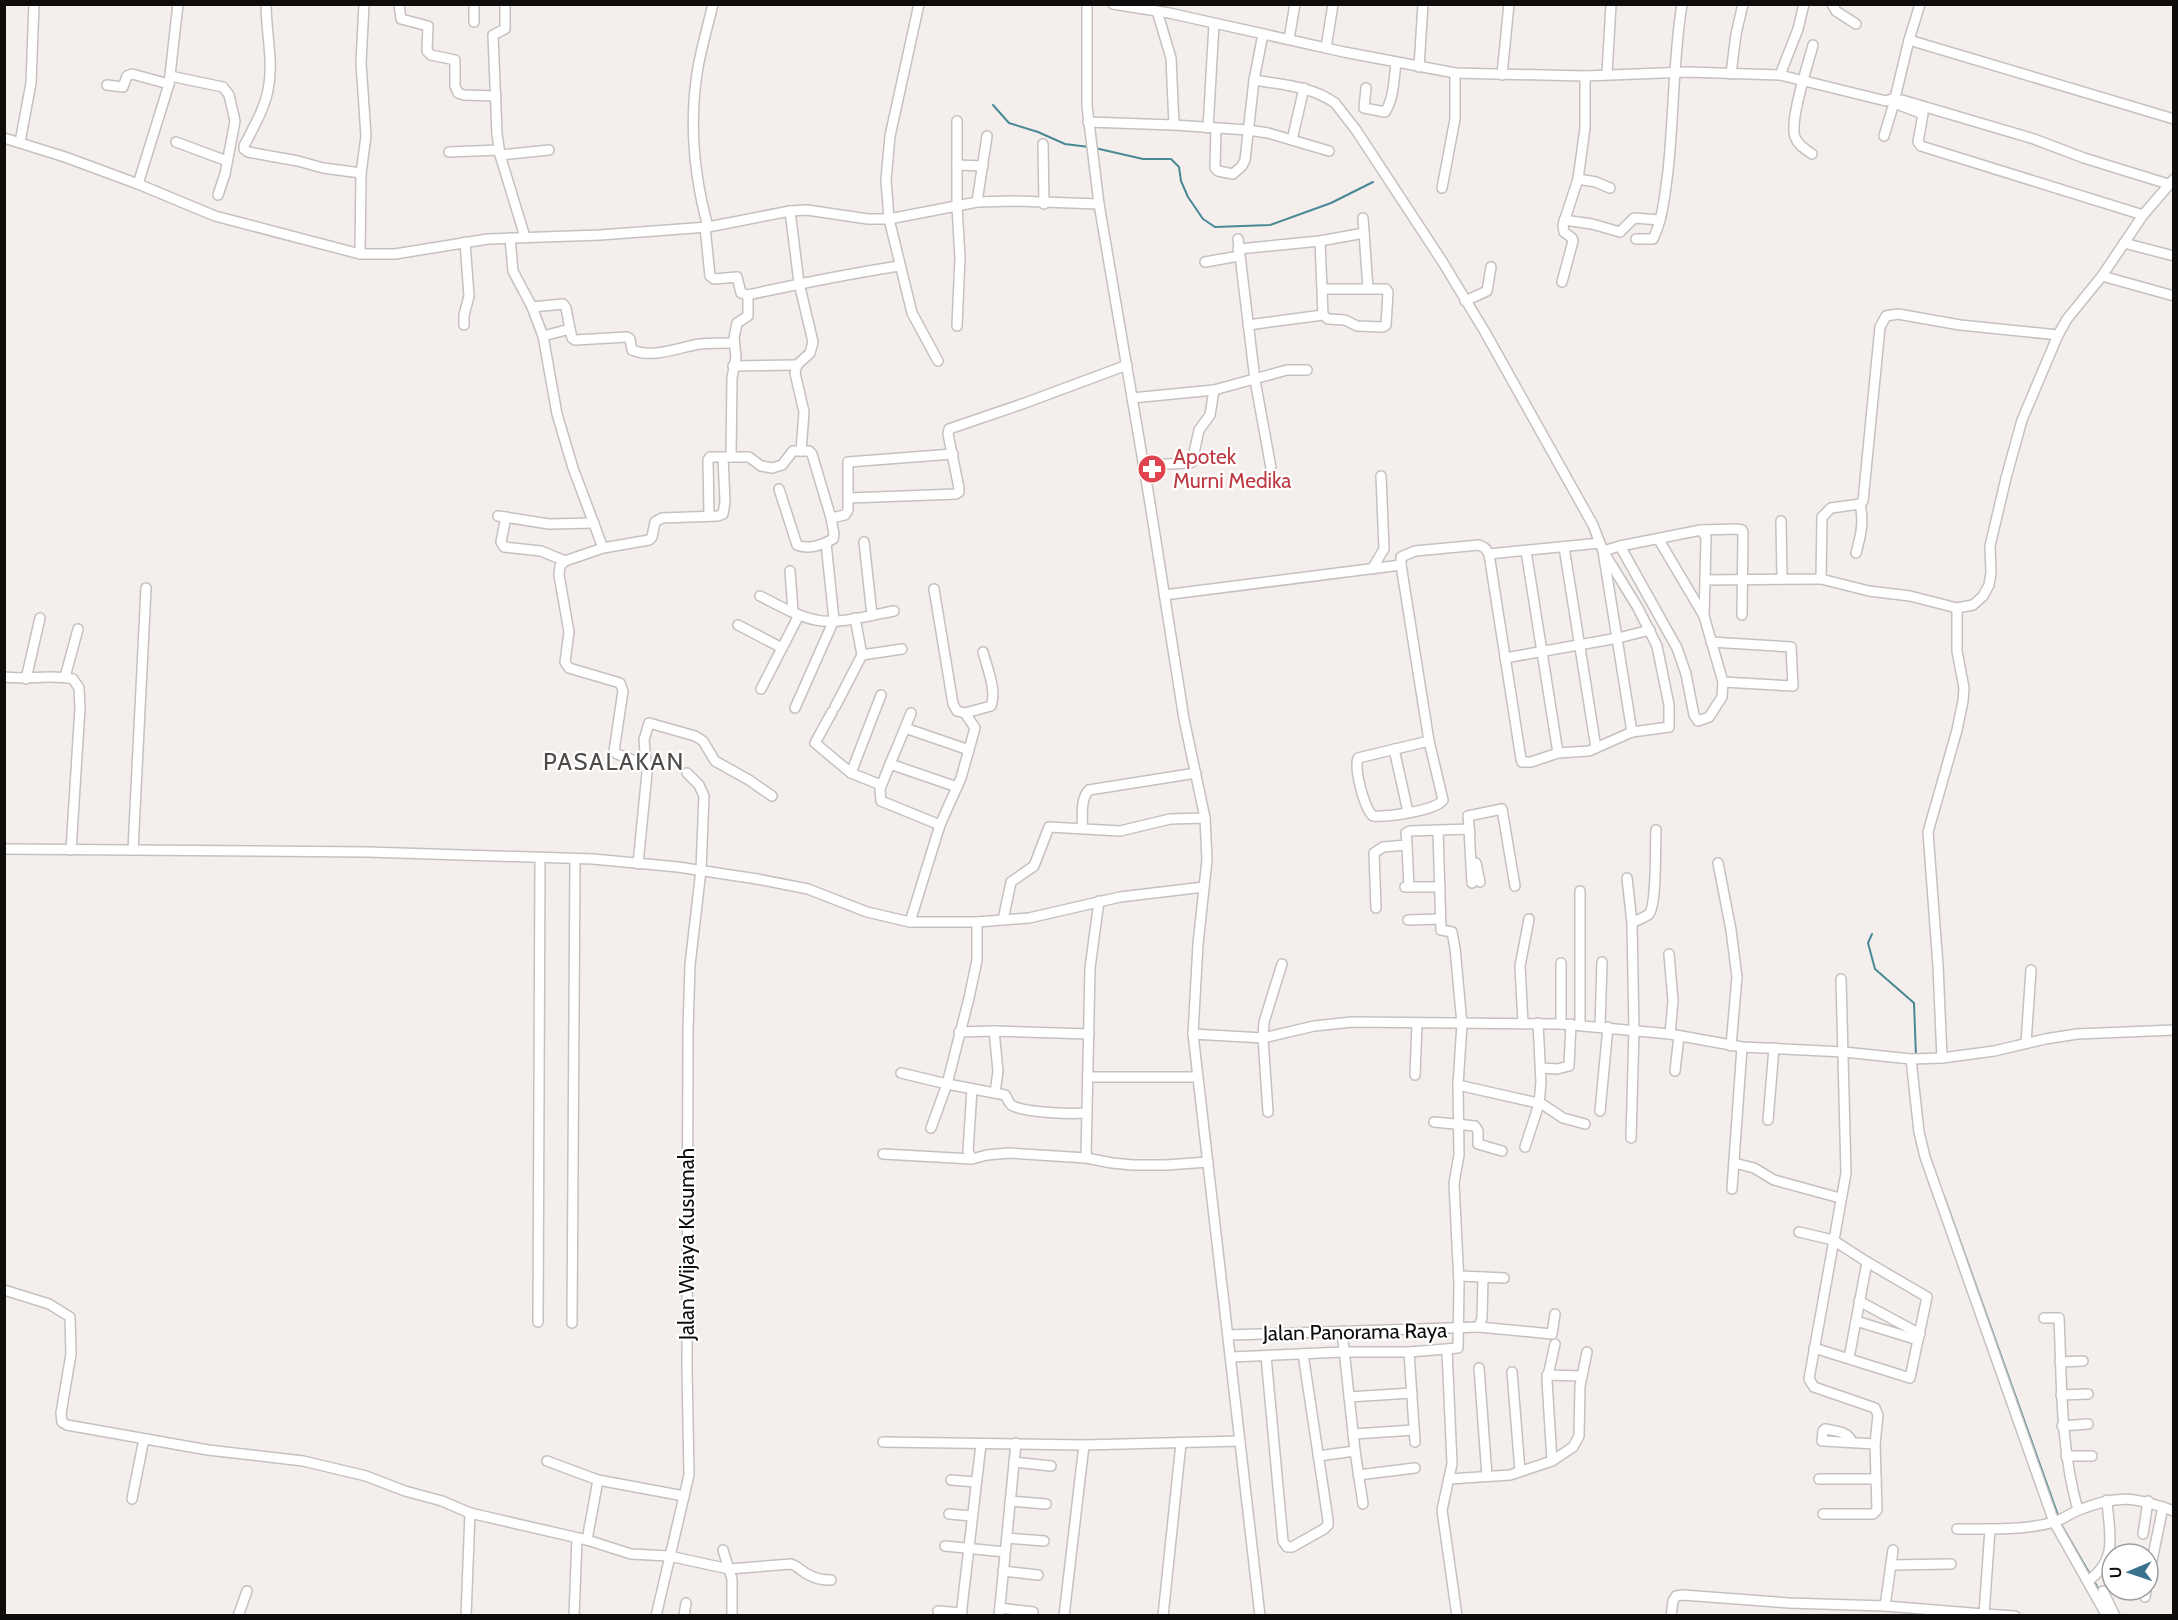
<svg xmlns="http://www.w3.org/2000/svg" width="2178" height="1620" font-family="Cabin,sans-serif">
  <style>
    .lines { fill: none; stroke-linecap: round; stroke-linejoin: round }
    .stream { stroke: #498895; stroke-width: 2 }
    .minor-casing { stroke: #c6c1bf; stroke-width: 12 }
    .minor { stroke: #fff; stroke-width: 9 }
    .labels { text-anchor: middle; stroke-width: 4.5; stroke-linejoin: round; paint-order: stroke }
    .health-label { font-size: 21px; fill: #be3a42; stroke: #fff; text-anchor: start }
    .street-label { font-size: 21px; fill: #0f0d0c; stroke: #fff }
    .quarter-label { font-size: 24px; letter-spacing: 1.5px; fill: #4f4b49; stroke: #fff }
  </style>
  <rect width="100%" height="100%" fill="#f4efec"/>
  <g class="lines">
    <g class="stream">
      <polyline points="993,105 1009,123 1038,132 1065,144 1089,147"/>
      <polyline points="1095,148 1143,159 1171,159 1179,167 1181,181 1188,197 1203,219 1215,227 1270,225 1331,203 1373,182"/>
      <polyline points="1872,934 1868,943 1875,969 1914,1003 1916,1056"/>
      <polyline points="1916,1062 1917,1077"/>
      <polyline points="1944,1196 2059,1518"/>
      <polyline points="2061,1524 2091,1576"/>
      <polyline points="2094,1581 2100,1592"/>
    </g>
    <g class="minor-casing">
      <g id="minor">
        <path d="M266 4C266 33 274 62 268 90 264 110 253 128 244 146V149L248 152 298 161 323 168 361 173"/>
        <polyline points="399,4 401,19 428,26 427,51 431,55 455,60 455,86 458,93 464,95 496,96"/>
        <polyline points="505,4 505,29 493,35 497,134 500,155 525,237"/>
        <polyline points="919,4 890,136 886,180 889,219 912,313 938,361"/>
        <polyline points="1087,4 1087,106 1099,204 1149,497 1184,719 1205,818 1207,860 1198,944 1193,1034 1260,1616"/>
        <polyline points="1113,4 1169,13 1344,52 1455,73 1585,76 1688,72 1780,75 1886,101 1895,98 1909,40 1920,4"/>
        <polyline points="1832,4 1836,11 1856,24"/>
        <polyline points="1157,11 1171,58 1174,125"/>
        <polyline points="474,22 474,4"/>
        <polyline points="1289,39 1295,4"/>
        <polyline points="1909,40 2174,119"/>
        <polyline points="1326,48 1333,4"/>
        <polyline points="1419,67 1423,4"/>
        <polyline points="1607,74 1611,4"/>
        <polyline points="1731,74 1736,34 1743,4"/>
        <polyline points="1502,75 1509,4"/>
        <polyline points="1780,75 1798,29 1804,4"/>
        <polyline points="170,76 223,87 229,95 235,121 225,174 218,195"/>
        <path d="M1254 80C1283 85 1311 86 1335 103L1356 130 1442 261 1485 332 1593 525 1603 551 1632 732"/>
        <polyline points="107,85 123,87 127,76 132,74 169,84"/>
        <path d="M1366 88 1364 108 1385 112C1394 99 1394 78 1396 62"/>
        <polyline points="1902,100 2034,139 2084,158 2168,184"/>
        <polyline points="1088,122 1174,125 1248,130 1268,133 1329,151"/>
        <polyline points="1208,128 1214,24"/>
        <polyline points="1216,129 1215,168 1218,171 1233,174 1242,166 1245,160 1254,80 1263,34"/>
        <polyline points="1884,136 1894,103 1923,114 1918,142 1921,146 2143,215"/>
        <polyline points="4,138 65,157 138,184 215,216 360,254 395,254 488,239 600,235 708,227 790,211 807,210 868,219 889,219 977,202 1013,201 1099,204"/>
        <polyline points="1292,140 1304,88"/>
        <polyline points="20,142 31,83 34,4"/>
        <polyline points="176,142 227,161"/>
        <polyline points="1043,144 1044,204"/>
        <polyline points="449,152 499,150"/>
        <path d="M1812 154C1805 149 1798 145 1795 137 1789 121 1808 64 1813 45"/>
        <polyline points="500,155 549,150"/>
        <polyline points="957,165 983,166"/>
        <polyline points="1578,179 1596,182 1610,188"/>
        <polyline points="138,184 169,84 178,4"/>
        <polyline points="1442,188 1455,119 1455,73"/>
        <polyline points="977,202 987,136"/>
        <polyline points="790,211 799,283 813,342 810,353 797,365 795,373 804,412 801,451"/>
        <polyline points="1363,218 1368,289"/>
        <polyline points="1564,220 1592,224 1620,232 1634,218 1660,220"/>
        <polyline points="705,227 710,276 714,279 737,277 741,293 748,295 748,316 737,323 734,338 736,357 732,378 731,457"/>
        <path d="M708 227C694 176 689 120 698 67 702 46 708 25 713 4"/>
        <polyline points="510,238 513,271 532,307 543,336 557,414 573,468 603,548 565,561 560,566 559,575 569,632 565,662 569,668 620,683 623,691 614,751 617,754 646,765"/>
        <polyline points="1238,239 1255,380 1271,468"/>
        <path d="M1636 239H1653C1663 219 1665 193 1668 171 1674 115 1673 60 1682 4"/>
        <polyline points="1320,241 1323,315 1328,319 1345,320 1357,326 1383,327 1386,325 1388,292 1386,289 1322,289"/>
        <polyline points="2124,243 2174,256"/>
        <polyline points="1238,249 1320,241 1364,233"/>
        <polyline points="360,254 361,173 366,136 361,63 364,4"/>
        <polyline points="1205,262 1239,256"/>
        <polyline points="2102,276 2174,296"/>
        <polyline points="1562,282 1573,241 1572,238 1564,232 1563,225 1578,179 1585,128 1585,76"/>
        <path d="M748 295C798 284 848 274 899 266"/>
        <polyline points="1465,301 1487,291 1491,267"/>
        <polyline points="532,307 563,304 566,308 570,329"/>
        <polyline points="464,325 464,315 469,296 465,242"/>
        <polyline points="1248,325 1323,315"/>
        <polyline points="957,326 960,258 957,206 957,121"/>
        <path d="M543 336 570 329 572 338 575 340 627 337 630 339 632 350C653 359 679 347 700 344 711 343 723 343 734 343"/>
        <polyline points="733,366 797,365"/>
        <polyline points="1132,398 1214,390 1287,370 1307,370"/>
        <polyline points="1143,465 1190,463 1192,462 1199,430 1210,415 1214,390"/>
        <path d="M779 489 797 545C808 550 823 545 833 539L834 534 831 518 845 515 848 510V462L953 454"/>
        <polyline points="849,498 956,494 959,492 959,488 948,434 949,429 1025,403 1127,365"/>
        <polyline points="498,516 549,524 594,523"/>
        <polyline points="709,516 708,460 710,457 723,457"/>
        <polyline points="506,517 501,542 504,547 541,551 565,561"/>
        <polyline points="1781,521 1782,579"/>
        <polyline points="1701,530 1737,529 1742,530 1743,532 1742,615"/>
        <polyline points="1659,540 1704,616 1723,682 1722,697 1709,717 1698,721 1694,715 1686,674 1677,648 1620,546 1701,530 1706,537 1705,580"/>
        <polyline points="864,542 872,615"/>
        <polyline points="1564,547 1596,748"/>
        <polyline points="603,548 649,540 652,537 655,522 662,518 718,516 723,514 725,502 723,457 749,457 761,466 772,468 782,465 793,451 809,451 812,454 831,518"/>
        <polyline points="1526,551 1558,753"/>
        <path d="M1856 553C1861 535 1864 522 1860 504"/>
        <polyline points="1489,554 1521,759 1522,762 1531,762 1558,753 1589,751 1632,732 1669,727 1669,705 1657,646 1638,608 1603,551 1620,546"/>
        <path d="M1401 565 1429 741 1443 800C1435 811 1387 817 1373 816 1364 808 1354 769 1358 758L1429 741"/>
        <polyline points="1372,569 1384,549 1381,476"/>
        <polyline points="790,571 793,612"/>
        <polyline points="1821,579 1869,591 1910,596 1957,608"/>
        <polyline points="1164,595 1401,565 1401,557 1415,551 1479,545 1485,548 1489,554 1600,543"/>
        <path d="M760 596C778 605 796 616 816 620 838 625 872 615 894 611"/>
        <polyline points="1704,616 1705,580 1821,579 1822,517 1831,508 1860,504 1863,501 1880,327 1886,316 1898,314 1960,325 2058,335"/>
        <polyline points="738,625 782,648"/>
        <polyline points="1711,642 1791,647 1793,686 1723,682"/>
        <polyline points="862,655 902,649"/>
        <polyline points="1505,658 1618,638 1650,630"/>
        <path d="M4 677C27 680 51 674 73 679L79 688 80 708 71 850"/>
        <polyline points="65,677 78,629"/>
        <polyline points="26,679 40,618"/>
        <polyline points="761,689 799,615"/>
        <polyline points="835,707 862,655 855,618"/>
        <polyline points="795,708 834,620 826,543"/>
        <polyline points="832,712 815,743 851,773 881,785"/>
        <path d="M965 713 991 706C997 690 987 668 983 652"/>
        <polyline points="905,728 911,713"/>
        <polyline points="1394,749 1408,812"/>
        <polyline points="890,764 905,728 969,750"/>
        <polyline points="851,773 881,695"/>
        <polyline points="940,825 881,801 880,789 890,764 957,787"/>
        <path d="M1082 828C1083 816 1080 799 1089 790L1196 773"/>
        <polyline points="1470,835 1468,816 1502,809 1515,886"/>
        <polyline points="1407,845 1409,887"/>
        <polyline points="4,849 368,852 593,859 678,867 757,879 808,889 867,912 910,922 977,922 1029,918 1120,897 1204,887"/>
        <polyline points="133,850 146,588"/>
        <polyline points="1476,863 1480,882"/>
        <polyline points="1718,863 1731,930 1737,977 1731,1046"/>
        <polyline points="638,864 647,773 644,740 649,723 695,736 703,741 715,761 749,780 772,796"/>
        <polyline points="1627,878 1632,923"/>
        <polyline points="1405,887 1440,887"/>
        <polyline points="1376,908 1374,853 1383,847 1407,845 1406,833 1410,831 1469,829 1472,883"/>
        <polyline points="1003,920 1011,882 1034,866 1049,827 1120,831 1170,819 1205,818"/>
        <polyline points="1408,920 1440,919"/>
        <polyline points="910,922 940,825 961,778 975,728 965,713 957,711 953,704 934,589"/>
        <polyline points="1669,954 1673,1001 1670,1034"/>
        <polyline points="1561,963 1561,1024"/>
        <polyline points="1523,1023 1520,966 1529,919"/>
        <polyline points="1580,1024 1580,891"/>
        <polyline points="1600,1026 1602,962"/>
        <polyline points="994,1031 998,1071 995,1093"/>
        <polyline points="959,1032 994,1031 1089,1034"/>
        <polyline points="1193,1034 1263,1038 1314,1026 1352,1022 1561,1024 1670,1034 1742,1047 1844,1052 1911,1059 1942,1058 1994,1051 2045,1039 2077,1034 2174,1030"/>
        <polyline points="2026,1043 2031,970"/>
        <polyline points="1942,1058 1938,966 1928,832 1957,730 1963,701 1964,688 1957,651 1957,608 1973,605 1983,596 1989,585 1991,573 1990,546 2006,478 2022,420 2058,335 2067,319 2102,276 2143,215 2174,179"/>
        <polyline points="1911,1059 1919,1132 1925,1157 2054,1522 2107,1616"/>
        <polyline points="1541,1068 1557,1069 1569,1066 1571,1024"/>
        <polyline points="1675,1071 1679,1036"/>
        <path d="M901 1073 947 1084 1005 1095C1008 1098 1008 1104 1013 1106 1027 1113 1071 1114 1087 1113"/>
        <polyline points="1415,1075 1417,1023"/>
        <polyline points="1088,1077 1197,1077"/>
        <polyline points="1458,1085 1542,1104 1563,1118 1585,1124"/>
        <polyline points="1600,1111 1608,1027"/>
        <polyline points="1268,1112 1263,1038 1264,1022 1282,964"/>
        <polyline points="1768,1120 1774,1048"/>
        <polyline points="1434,1122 1475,1126 1478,1131 1478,1144 1502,1151"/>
        <polyline points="931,1128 947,1084 969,998 977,960 977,922"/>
        <path d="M1631 1138 1634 1030 1632 923C1637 920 1644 918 1649 914 1657 905 1655 845 1656 830"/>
        <polyline points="1525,1147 1539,1104 1541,1082 1538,1023"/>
        <polyline points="883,1154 972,1159 987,1155 1009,1153 1086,1158 1112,1163 1133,1165 1166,1165 1208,1162"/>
        <polyline points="1086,1158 1090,968 1099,901"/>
        <polyline points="972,1159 968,1151 972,1089"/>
        <polyline points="1734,1163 1754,1168 1774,1180 1840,1198"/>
        <polyline points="1732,1189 1742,1047"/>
        <polyline points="1799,1232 1833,1240 1867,1262 1927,1297 1910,1378 1814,1348"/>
        <polyline points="1483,1277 1504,1278"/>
        <path d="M4 1290 49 1304 70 1317 71 1354 61 1413 62 1422 67 1425 208 1450 303 1461 366 1476 405 1491 442 1501 470 1513 587 1540 631 1554 669 1556 729 1569 791 1564C798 1566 802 1572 809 1575 816 1579 823 1580 831 1580"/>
        <polyline points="1859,1301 1920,1334"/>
        <path d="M2044 1318H2059C2062 1383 2060 1447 2078 1510"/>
        <polyline points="1856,1321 1918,1340"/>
        <polyline points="538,1322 540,858"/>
        <polyline points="572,1323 575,859"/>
        <polyline points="1479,1327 1552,1334 1555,1314"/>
        <polyline points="1342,1331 1355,1451 1363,1504"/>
        <polyline points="1229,1335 1479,1327 1482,1318 1483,1277 1459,1276"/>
        <polyline points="1447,1350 1452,1464 1442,1510 1457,1616"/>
        <polyline points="1409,1352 1415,1442"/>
        <polyline points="1266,1356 1283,1541 1287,1547 1292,1547 1324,1529 1328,1525 1328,1520 1303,1354"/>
        <polyline points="1231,1357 1343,1352 1409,1352 1458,1348 1459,1284 1454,1183 1459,1155 1458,1085 1462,1024 1455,948 1452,932 1441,930 1438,831"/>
        <polyline points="1849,1358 1867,1262"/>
        <polyline points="2060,1362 2083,1361"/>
        <polyline points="1479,1368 1487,1476"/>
        <polyline points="1512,1372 1520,1471"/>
        <polyline points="1547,1375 1582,1376"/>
        <polyline points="2061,1395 2088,1394"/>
        <polyline points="1349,1397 1412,1393"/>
        <polyline points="2062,1426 2088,1424"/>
        <polyline points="1353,1434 1414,1430"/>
        <polyline points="883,1442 1084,1445 1240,1441"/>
        <path d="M1852 1442C1848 1431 1835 1431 1825 1429L1823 1431 1822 1441H1824L1875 1444"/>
        <polyline points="1318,1456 1355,1451"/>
        <polyline points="2066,1456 2092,1456"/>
        <polyline points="547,1461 598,1480 587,1540"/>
        <polyline points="1552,1461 1547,1380 1555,1344"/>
        <polyline points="1014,1462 1051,1466"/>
        <polyline points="1358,1475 1415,1468"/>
        <polyline points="1449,1479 1510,1475 1552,1461 1573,1447 1579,1436 1580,1386 1587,1352"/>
        <polyline points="1819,1479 1876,1479"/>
        <polyline points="598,1480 684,1496"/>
        <polyline points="951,1480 976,1482"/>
        <polyline points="132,1499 144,1439"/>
        <polyline points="1010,1501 1046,1504"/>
        <polyline points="949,1514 972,1516"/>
        <polyline points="1823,1514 1873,1514 1877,1510 1875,1444 1878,1415 1875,1408 1814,1387 1809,1379 1846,1173 1841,979"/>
        <polyline points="1957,1529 1990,1529"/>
        <polyline points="2143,1534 2148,1501"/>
        <polyline points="1007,1538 1044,1541"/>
        <polyline points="945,1546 1005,1552"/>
        <polyline points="723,1550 732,1579 732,1616"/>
        <polyline points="1891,1565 1951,1564"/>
        <polyline points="1003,1571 1038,1575"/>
        <polyline points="2148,1580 2163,1507"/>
        <path d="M2088 1581C2119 1559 2109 1534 2107 1500"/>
        <polyline points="2103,1591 2115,1616"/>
        <polyline points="2145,1597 2146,1590"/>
        <polyline points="1885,1606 1893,1550"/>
        <polyline points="1000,1608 1033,1612"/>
        <polyline points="938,1611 962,1613"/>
        <polyline points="1984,1614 2015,1616"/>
        <polyline points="238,1616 247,1591"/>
        <polyline points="466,1616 470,1513"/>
        <polyline points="574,1616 577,1538"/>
        <polyline points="656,1616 689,1475 687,1368 688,1030 690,965 701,870 704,796 699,785 687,773"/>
        <polyline points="684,1616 686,1603"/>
        <polyline points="961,1616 981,1444"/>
        <polyline points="999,1616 1016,1443"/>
        <polyline points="1064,1616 1084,1445"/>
        <polyline points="1163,1616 1181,1443"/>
        <path d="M1671 1616 1673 1601 1676 1596 1683 1595 1789 1603 1885 1606 1984 1614 1990 1529C2011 1529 2034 1528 2054 1522 2063 1519 2071 1513 2079 1510 2119 1494 2135 1497 2174 1511"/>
      </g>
    </g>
    <use href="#minor" class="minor"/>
  </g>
  <defs>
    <g id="pharmacy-disc" transform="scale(1.5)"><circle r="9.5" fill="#e0444e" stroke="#fff"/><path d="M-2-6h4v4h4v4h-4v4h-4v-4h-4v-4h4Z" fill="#fff"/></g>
  </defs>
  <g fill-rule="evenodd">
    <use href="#pharmacy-disc" x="1152" y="469"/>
  </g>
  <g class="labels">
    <g class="health-label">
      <text x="1173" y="464">Apotek<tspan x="1173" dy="24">Murni Medika</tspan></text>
    </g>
    <g class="street-label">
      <text transform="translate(687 1244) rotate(-90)" y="7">Jalan Wijaya Kusumah</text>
      <text transform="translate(1355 1332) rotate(-1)" y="7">Jalan Panorama Raya</text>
    </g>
    <g class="quarter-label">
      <text x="614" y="770">PASALAKAN</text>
    </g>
  </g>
  <rect width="2178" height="1620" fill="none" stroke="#0f0d0c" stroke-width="12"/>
  <g transform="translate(2130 1572) rotate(268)"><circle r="28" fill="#ffffff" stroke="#9f9e9e" stroke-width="1.5"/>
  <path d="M0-4.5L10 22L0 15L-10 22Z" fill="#3a718c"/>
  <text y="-9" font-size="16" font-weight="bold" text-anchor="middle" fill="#0f0d0c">U</text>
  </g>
</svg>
